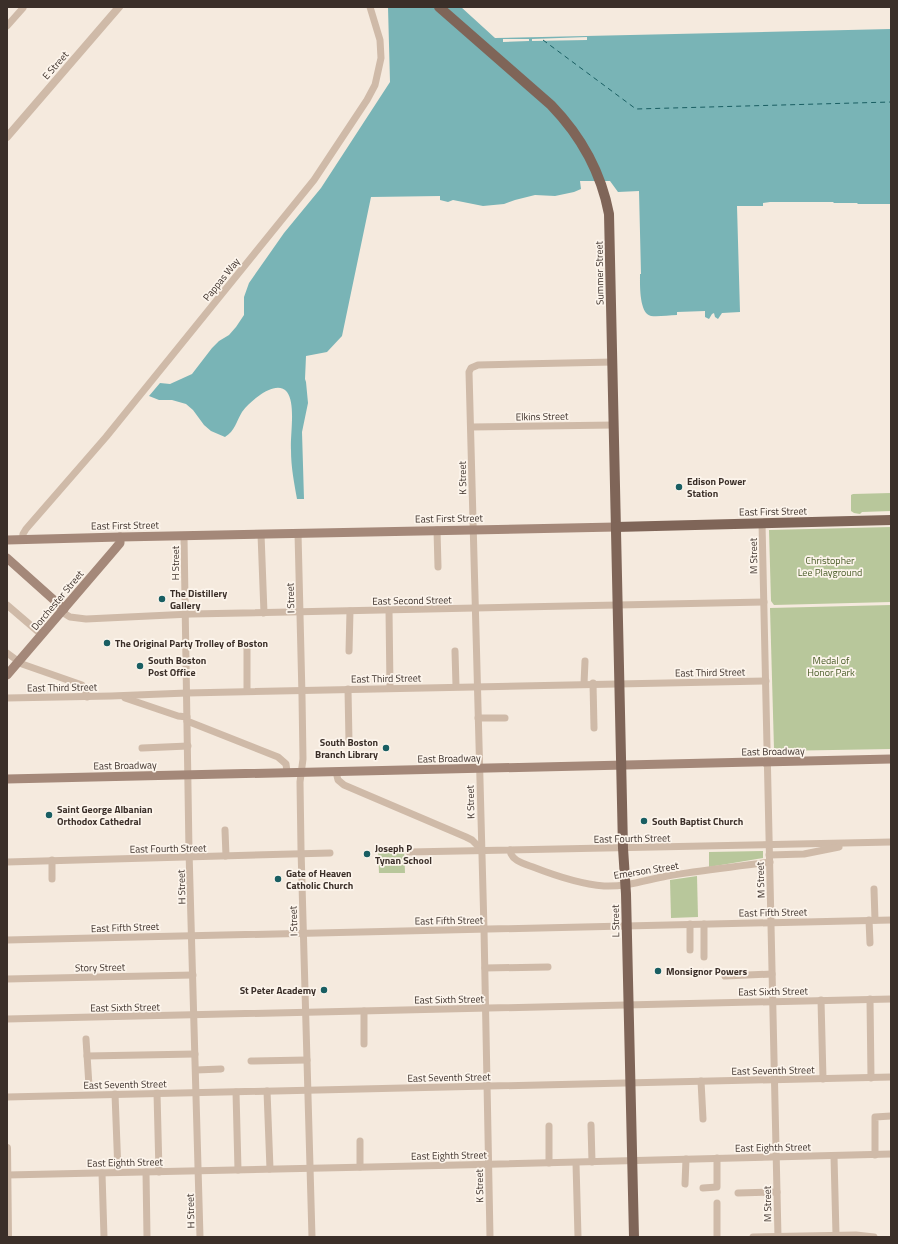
<svg xmlns="http://www.w3.org/2000/svg" width="898" height="1244" font-family="'Titillium Web',sans-serif">
  <style>
    .green { fill: #b8c79b }
    .water { fill: #79b4b6 }
    .pier { fill: #f5eade }
    .lines { fill: none; stroke-linecap: round; stroke-linejoin: round }
    .ferry { stroke: #195e62; stroke-width: 1; stroke-dasharray: 5 4; stroke-linecap: butt }
    .minor { stroke: #cfbaa8; stroke-width: 7 }
    .tertiary { stroke: #cfbaa8; stroke-width: 8 }
    .secondary { stroke: #a48879; stroke-width: 9 }
    .primary { stroke: #7f6558; stroke-width: 10 }
    .poi-dot { fill: #195e62; stroke: #fcf4eb; stroke-width: 1.5 }
    .labels { text-anchor: middle; stroke-width: 3.5; stroke-linejoin: round; paint-order: stroke }
    .street-label { font-size: 10px; fill: #3b2f29; stroke: #fcf4eb }
    .poi-label { font-size: 10px; font-weight: bold; fill: #3b2f29; stroke: #fcf4eb; text-anchor: start }
    .park-label { font-size: 10px; fill: #4a5d29; stroke: #fcf4eb }
  </style>
  <rect width="100%" height="100%" fill="#f5eade"/>
  <g class="green">
    <polygon points="891,493 891,511 862,512 860,514 854,513 851,511 851,495 853,494"/>
    <polygon points="891,527 891,602 774,605 771,601 769,530"/>
    <polygon points="891,605 891,749 775,751 774,749 770,608"/>
    <polygon points="404,847 405,873 379,873 378,848"/>
    <polygon points="763,851 763,858 709,867 709,852"/>
    <polygon points="697,876 698,917 671,918 670,880"/>
  </g>
  <path class="water" d="M388 7H461L495 38 891 29V204H858L857 203H834L833 202H770L763 203V206H737L740 312 722 313 718 319 715 317 714 313 712 314 709 319 705 317V311L677 312V315C668 315 659 317 651 316 639 314 640 284 640 274H641L639 191 618 192 610 181H580L581 189 574 192 555 196 535 195 515 200 504 204 483 206 453 200 448 202 440 200V196L371 197 342 336 327 352 306 356 305 379 306 382 308 403 302 432 304 499H297C294 482 291 467 291 450 290 435 296 404 287 392 280 383 267 390 260 395 253 400 247 405 242 412 236 422 235 431 225 437L211 431 204 425 193 410 186 404 172 400H159L149 396 160 383 170 384 192 374 212 348 219 341 229 335 236 327 244 315V297L249 283 284 233 321 188 390 82Z"/>
  <g class="pier">
    <polygon points="587,37 587,40 532,41 532,39"/>
    <polygon points="503,39 529,39 529,41 503,42"/>
  </g>
  <g class="lines">
    <polyline class="ferry" points="543,40 636,109 891,102"/>
    <g class="minor">
      <polyline points="7,26 23,8 22,7"/>
      <polyline points="471,427 614,425"/>
      <polyline points="762,523 778,1237"/>
      <polyline points="437,530 438,567"/>
      <polyline points="298,533 302,696 303,759 300,782 301,849 312,1237"/>
      <polyline points="261,534 264,613"/>
      <polyline points="184,536 189,851 200,1237"/>
      <polyline points="22,540 23,534 26,529 106,437 314,180 367,100 375,85 381,58 380,40 370,7"/>
      <polyline points="7,605 42,635"/>
      <polyline points="389,610 390,688"/>
      <polyline points="62,612 70,617 86,619 191,614 764,602"/>
      <polyline points="247,648 247,691"/>
      <polyline points="349,651 350,611"/>
      <polyline points="455,651 456,686"/>
      <polyline points="7,653 22,664 82,685 85,689 87,697"/>
      <polyline points="593,683 594,728"/>
      <polyline points="584,684 585,661"/>
      <polyline points="348,689 349,742"/>
      <polyline points="7,698 111,696 187,693 766,681"/>
      <polyline points="125,698 178,716 187,717"/>
      <polyline points="478,718 505,718"/>
      <polyline points="187,721 278,757 286,764 287,772"/>
      <polyline points="142,748 188,746"/>
      <polyline points="336,772 338,780 344,785 466,837 472,840 482,850"/>
      <polyline points="225,830 226,856"/>
      <path d="M510 850C511 861 525 864 533 867 556 876 579 884 604 886 626 887 646 880 667 876 701 870 735 867 770 862"/>
      <polyline points="409,852 891,842"/>
      <polyline points="769,855 804,854 839,847"/>
      <polyline points="52,860 52,879"/>
      <polyline points="7,862 330,853"/>
      <polyline points="874,889 875,920"/>
      <polyline points="869,920 870,943"/>
      <polyline points="690,924 690,950"/>
      <polyline points="704,924 704,957"/>
      <polyline points="7,940 891,920"/>
      <polyline points="485,968 548,967"/>
      <polyline points="725,976 772,974"/>
      <polyline points="7,979 193,975"/>
      <polyline points="870,999 871,1078"/>
      <polyline points="821,1000 823,1079"/>
      <polyline points="364,1011 364,1044"/>
      <polyline points="7,1019 891,999"/>
      <polyline points="86,1039 89,1086"/>
      <polyline points="87,1056 195,1054"/>
      <polyline points="251,1061 307,1060"/>
      <polyline points="196,1070 221,1069"/>
      <polyline points="701,1081 703,1119"/>
      <polyline points="267,1091 270,1169"/>
      <polyline points="236,1092 238,1170"/>
      <polyline points="157,1093 159,1172"/>
      <polyline points="115,1094 118,1172"/>
      <polyline points="7,1097 891,1077"/>
      <polyline points="591,1125 592,1162"/>
      <polyline points="549,1126 549,1163"/>
      <polyline points="360,1141 360,1167"/>
      <polyline points="875,1155 875,1117 891,1116"/>
      <polyline points="834,1156 836,1235"/>
      <polyline points="576,1163 578,1237"/>
      <polyline points="146,1172 147,1237"/>
      <polyline points="102,1173 104,1237"/>
      <path d="M7 1175C302 1169 596 1162 891 1154"/>
      <polyline points="685,1184 686,1159"/>
      <polyline points="703,1188 717,1187 717,1158"/>
      <polyline points="738,1193 777,1192"/>
      <polyline points="717,1203 717,1237"/>
      <polyline points="490,1237 484,929 469,372 471,368 478,365 613,362"/>
      <polyline points="753,1237 856,1235 874,1237"/>
    </g>
    <g class="tertiary">
      <polyline points="7,137 119,7"/>
      <polyline points="7,1148 8,1237"/>
    </g>
    <g class="secondary">
      <polyline points="7,540 120,537 616,527"/>
      <polyline points="7,558 64,609"/>
      <polyline points="7,675 115,549 120,543 120,537"/>
      <polyline points="7,779 891,759"/>
    </g>
    <g class="primary">
      <path d="M439 7 551 105C581 136 601 172 609 214L623 848 626 894 634 1237"/>
      <polyline points="616,527 891,520"/>
    </g>
  </g>
  <g class="poi-dot">
    <circle cx="679" cy="487" r="4"/>
    <circle cx="162" cy="599" r="4"/>
    <circle cx="107" cy="643" r="4"/>
    <circle cx="140" cy="666" r="4"/>
    <circle cx="386" cy="748" r="4"/>
    <circle cx="49" cy="815" r="4"/>
    <circle cx="644" cy="821" r="4"/>
    <circle cx="367" cy="854" r="4"/>
    <circle cx="278" cy="879" r="4"/>
    <circle cx="658" cy="971" r="4"/>
    <circle cx="324" cy="990" r="4"/>
  </g>
  <g class="labels">
    <g class="street-label">
      <text transform="translate(55 65) rotate(-49)" y="4">E Street</text>
      <text transform="translate(599 273) rotate(-91)" y="4">Summer Street</text>
      <text transform="translate(221 279) rotate(-51)" y="4">Pappas Way</text>
      <text transform="translate(542 416) rotate(-1)" y="4">Elkins Street</text>
      <text transform="translate(462 478) rotate(-91)" y="4">K Street</text>
      <text transform="translate(773 511) rotate(-1)" y="4">East First Street</text>
      <text transform="translate(449 518) rotate(-1)" y="4">East First Street</text>
      <text transform="translate(125 525) rotate(-1)" y="4">East First Street</text>
      <text transform="translate(753 556) rotate(-91)" y="4">M Street</text>
      <text transform="translate(175 563) rotate(-90)" y="4">H Street</text>
      <text transform="translate(290 598) rotate(-92)" y="4">I Street</text>
      <text transform="translate(57 600) rotate(-50)" y="4">Dorchester Street</text>
      <text transform="translate(412 600) rotate(-1)" y="4">East Second Street</text>
      <text transform="translate(710 672) rotate(-1)" y="4">East Third Street</text>
      <text transform="translate(386 678) rotate(-1)" y="4">East Third Street</text>
      <text transform="translate(62 687) rotate(-1)" y="4">East Third Street</text>
      <text transform="translate(773 751) rotate(-1)" y="4">East Broadway</text>
      <text transform="translate(449 758) rotate(-1)" y="4">East Broadway</text>
      <text transform="translate(125 765) rotate(-1)" y="4">East Broadway</text>
      <text transform="translate(470 802) rotate(-92)" y="4">K Street</text>
      <text transform="translate(632 838) rotate(-1)" y="4">East Fourth Street</text>
      <text transform="translate(168 848) rotate(-1)" y="4">East Fourth Street</text>
      <text transform="translate(646 870) rotate(-9)" y="4">Emerson Street</text>
      <text transform="translate(760 880) rotate(-92)" y="4">M Street</text>
      <text transform="translate(181 887) rotate(-92)" y="4">H Street</text>
      <text transform="translate(773 912) rotate(-1)" y="4">East Fifth Street</text>
      <text transform="translate(449 920) rotate(-1)" y="4">East Fifth Street</text>
      <text transform="translate(293 921) rotate(-92)" y="4">I Street</text>
      <text transform="translate(615 921) rotate(-91)" y="4">L Street</text>
      <text transform="translate(125 927) rotate(-2)" y="4">East Fifth Street</text>
      <text transform="translate(100 967) rotate(-1)" y="4">Story Street</text>
      <text transform="translate(773 991) rotate(-1)" y="4">East Sixth Street</text>
      <text transform="translate(449 999) rotate(-1)" y="4">East Sixth Street</text>
      <text transform="translate(125 1007) rotate(-1)" y="4">East Sixth Street</text>
      <text transform="translate(773 1070) rotate(-1)" y="4">East Seventh Street</text>
      <text transform="translate(449 1077) rotate(-1)" y="4">East Seventh Street</text>
      <text transform="translate(125 1084) rotate(-1)" y="4">East Seventh Street</text>
      <text transform="translate(773 1147) rotate(-1)" y="4">East Eighth Street</text>
      <text transform="translate(449 1155) rotate(-1)" y="4">East Eighth Street</text>
      <text transform="translate(125 1162) rotate(-1)" y="4">East Eighth Street</text>
      <text transform="translate(479 1186) rotate(-91)" y="4">K Street</text>
      <text transform="translate(767 1204) rotate(-91)" y="4">M Street</text>
      <text transform="translate(190 1211) rotate(-92)" y="4">H Street</text>
    </g>
    <g class="poi-label">
      <text x="687" y="485">Edison Power<tspan x="687" dy="12">Station</tspan></text>
      <text x="170" y="597">The Distillery<tspan x="170" dy="12">Gallery</tspan></text>
      <text x="115" y="647">The Original Party Trolley of Boston</text>
      <text x="148" y="664">South Boston<tspan x="148" dy="12">Post Office</tspan></text>
      <text x="378" y="746" text-anchor="end">South Boston<tspan x="378" dy="12">Branch Library</tspan></text>
      <text x="57" y="813">Saint George Albanian<tspan x="57" dy="12">Orthodox Cathedral</tspan></text>
      <text x="652" y="825">South Baptist Church</text>
      <text x="375" y="852">Joseph P<tspan x="375" dy="12">Tynan School</tspan></text>
      <text x="286" y="877">Gate of Heaven<tspan x="286" dy="12">Catholic Church</tspan></text>
      <text x="666" y="975">Monsignor Powers</text>
      <text x="316" y="994" text-anchor="end">St Peter Academy</text>
    </g>
    <g class="park-label">
      <text x="830" y="564">Christopher<tspan x="830" dy="12">Lee Playground</tspan></text>
      <text x="831" y="664">Medal of<tspan x="831" dy="12">Honor Park</tspan></text>
    </g>
  </g>
  <rect width="898" height="1244" fill="none" stroke="#3b2f29" stroke-width="16"/>
</svg>
